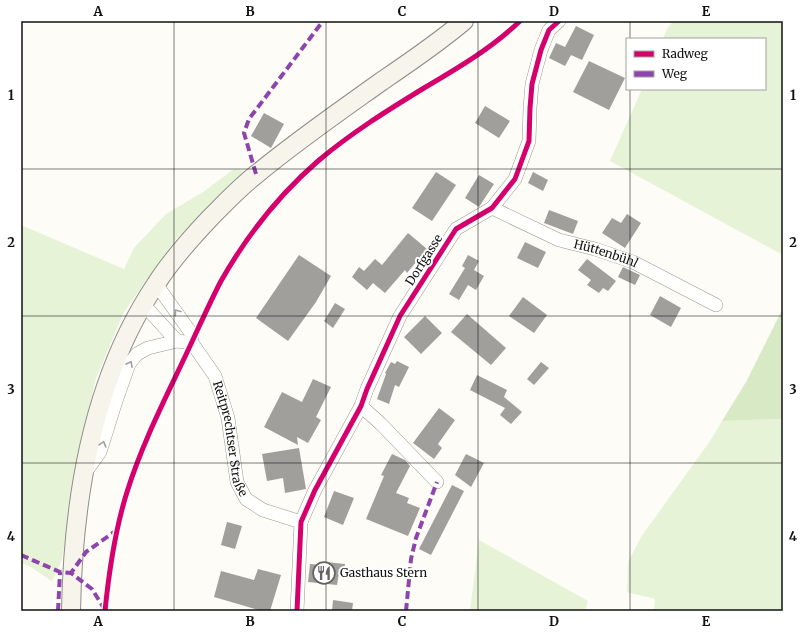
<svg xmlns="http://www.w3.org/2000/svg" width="804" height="632" font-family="Merriweather,serif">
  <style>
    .green { fill: #e7f3d7 }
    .forest { fill: #d8eac5 }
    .building { fill: #a19f9c }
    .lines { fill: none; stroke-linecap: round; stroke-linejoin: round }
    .minor-casing { stroke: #979795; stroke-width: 14 }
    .secondary-casing { stroke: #8e8d8b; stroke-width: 20 }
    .minor { stroke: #fffffe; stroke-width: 13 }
    .secondary { stroke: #f6f4eb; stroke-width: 18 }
    .quiet { stroke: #8e44ad; stroke-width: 4; stroke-dasharray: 8 4; stroke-linecap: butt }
    .cycleway-casing { stroke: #fff; stroke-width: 8 }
    .cycleway { stroke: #d6006c; stroke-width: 5 }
    .oneway { stroke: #a0a09f }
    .grid { fill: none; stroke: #111; stroke-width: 1; stroke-opacity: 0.55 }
    .labels { text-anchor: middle; stroke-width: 4; stroke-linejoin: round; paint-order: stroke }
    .street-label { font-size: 12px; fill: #111; stroke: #fff }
    .poi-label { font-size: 12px; fill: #111; stroke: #fff; text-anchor: start }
    .neatline { fill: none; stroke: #111; stroke-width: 1.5 }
    .grid-label { font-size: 13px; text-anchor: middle; font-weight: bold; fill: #111 }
  </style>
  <rect width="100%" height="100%" fill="#fdfcf7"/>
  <g class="green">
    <polygon points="673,21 783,21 783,255 610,161 642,89 765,89 765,39 663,39 667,29"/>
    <polygon points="234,169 246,171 176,239 124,312 96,378 79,452 62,560 52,581 29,566 21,563 21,225 124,269 134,248 166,214 203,192"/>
    <polygon points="783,419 783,611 654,611 655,599 627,592 628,562 641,537 710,441 722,421"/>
    <polygon points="479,540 588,601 585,611 470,611"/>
  </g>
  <polygon class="forest" points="783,308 783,419 722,421 746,382"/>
  <g class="building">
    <polygon points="576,26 594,35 582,60 571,55 565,66 549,58 556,43 565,47"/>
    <polygon points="589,61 625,78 609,110 573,92"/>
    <polygon points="485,106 510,121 499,138 475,123"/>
    <polygon points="264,113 284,124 271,148 251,136"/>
    <polygon points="436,172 456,185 432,221 412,208"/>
    <polygon points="533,172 548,180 543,191 528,183"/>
    <polygon points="479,175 494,184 479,207 465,198"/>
    <polygon points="549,210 578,221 573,234 544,223"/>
    <polygon points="627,214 641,223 625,248 602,233 612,218 621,223"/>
    <polygon points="408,233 427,249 407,273 405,270 385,293 373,283 367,290 352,277 359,267 364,271 375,259 382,265"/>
    <polygon points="525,242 546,252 538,268 517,258"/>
    <polygon points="299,255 331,276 316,302 288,341 256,318"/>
    <polygon points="468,255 479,261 474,270 484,276 476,290 468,285 459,300 449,294 465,268 462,266"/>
    <polygon points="587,259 616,281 608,291 603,288 599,293 587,285 591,280 578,270"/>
    <polygon points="623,267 640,275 635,285 618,277"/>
    <polygon points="660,296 681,308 671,327 650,315"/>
    <polygon points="523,297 547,315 534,333 509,316"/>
    <polygon points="335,303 345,309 333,328 324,321"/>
    <polygon points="467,314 506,348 491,365 451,332"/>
    <polygon points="425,316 442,333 421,354 404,337"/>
    <polygon points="397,361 409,367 399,387 395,385 389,404 377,399 386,374 385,373 391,362 395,364"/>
    <polygon points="541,362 549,368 534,385 527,379"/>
    <polygon points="477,375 507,390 504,397 522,412 511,424 500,415 505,408 470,390"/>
    <polygon points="313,379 331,387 316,417 321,420 308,443 297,437 298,445 264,427 282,392 302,402"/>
    <polygon points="439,408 455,420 438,444 442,448 434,459 413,443"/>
    <polygon points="299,448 306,489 285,493 283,478 267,481 262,454"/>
    <polygon points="392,454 405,460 410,466 396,493 409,498 407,503 420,508 408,536 366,519 384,476 381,475"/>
    <polygon points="466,454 484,463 471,487 455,475"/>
    <polygon points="452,485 464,491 431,555 419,549"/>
    <polygon points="334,491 354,498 343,525 324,517"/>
    <polygon points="227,522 242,526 235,549 221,545"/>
    <polygon points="326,562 345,564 344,574 339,573 337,585 308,582 310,564 325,565"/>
    <polygon points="258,569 281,575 270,611 262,611 214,597 221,571 254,580"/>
    <polygon points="333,600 353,603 352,611 332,611"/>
  </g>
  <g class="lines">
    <g class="minor-casing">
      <g id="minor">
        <path id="s1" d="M492 208 559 240 595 249 633 262 716 305"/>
        <polyline points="156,284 191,333 192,343"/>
        <polyline points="143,304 177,341"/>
        <path id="s2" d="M192 343 215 376 228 418 237 482 246 499 263 510 301 522"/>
        <polyline points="361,406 381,424 437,482"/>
        <polyline points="85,473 100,452 116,401 129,364 137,354 148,348 177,341 192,343"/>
        <polyline points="297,611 301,522 315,490 361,406 367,389 400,316 456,229 492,208 515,179 529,141 530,108 532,84 541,50 549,30 559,21"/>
      </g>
    </g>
    <g class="secondary-casing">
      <path id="secondary" d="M71 611C73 498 92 379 156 284 172 259 191 238 211 217 226 202 241 186 258 173 298 140 340 111 382 81 410 62 438 43 464 21"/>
    </g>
    <use href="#minor" class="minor"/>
    <use href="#secondary" class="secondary"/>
    <g class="quiet">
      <polyline points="256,174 244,133 249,119 323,21"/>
      <polyline points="21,555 60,572 71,573"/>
      <polyline points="105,610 92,589 71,573 86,552 117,530"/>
      <polyline points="58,611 60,572"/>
      <polyline points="406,611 411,559 416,538 437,482"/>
    </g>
    <g class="cycleway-casing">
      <g id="cycleway">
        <path d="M105 611C109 571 115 530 127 492 141 447 162 405 182 363 195 336 207 308 221 281 246 237 280 194 318 161 351 133 388 110 424 88 458 68 492 48 520 21"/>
        <polyline points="297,611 301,522 315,490 361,406 367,389 400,316 456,229 492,208 515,179 529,141 530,108 532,84 541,50 549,30 559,21"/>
      </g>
    </g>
    <use href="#cycleway" class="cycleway"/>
  </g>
  <defs><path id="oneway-chevron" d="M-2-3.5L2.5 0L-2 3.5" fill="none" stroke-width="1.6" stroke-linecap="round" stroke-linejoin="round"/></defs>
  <g class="oneway">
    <use href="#oneway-chevron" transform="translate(177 312) rotate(-126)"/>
    <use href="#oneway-chevron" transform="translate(130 364) rotate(-60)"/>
    <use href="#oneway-chevron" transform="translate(103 444) rotate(-74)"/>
  </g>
  <path class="grid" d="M174 21V611M326 21V611M478 21V611M630 21V39M630 89V611M21 169H783M21 316H783M21 463H783"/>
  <defs>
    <g id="restaurant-ring" transform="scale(1.15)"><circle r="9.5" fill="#fff" stroke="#646362" stroke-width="1.5"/><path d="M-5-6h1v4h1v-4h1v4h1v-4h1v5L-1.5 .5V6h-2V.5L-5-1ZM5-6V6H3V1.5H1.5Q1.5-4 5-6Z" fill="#646362"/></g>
  </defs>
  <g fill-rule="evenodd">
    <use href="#restaurant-ring" x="324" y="573"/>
  </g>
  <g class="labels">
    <g class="street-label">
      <text dy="4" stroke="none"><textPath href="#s1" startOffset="123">Hüttenbühl</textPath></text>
      <text transform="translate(424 260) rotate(-58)" y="4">Dorfgasse</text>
      <text dy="4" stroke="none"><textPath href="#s2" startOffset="105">Reitprechtser Straße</textPath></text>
    </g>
    <g class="poi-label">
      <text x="340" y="577">Gasthaus Stern</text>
    </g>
  </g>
  <rect width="804" height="632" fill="none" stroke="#ffffff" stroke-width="44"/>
  <rect x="626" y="38" width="140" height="52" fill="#ffffff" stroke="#a0a0a0"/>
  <rect x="634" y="51" width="20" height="6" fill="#d6006c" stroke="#a0a0a0"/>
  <text x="662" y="58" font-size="12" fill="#111111">Radweg</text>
  <rect x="634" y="71" width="20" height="6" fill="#8e44ad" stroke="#a0a0a0"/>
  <text x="662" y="78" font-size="12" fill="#111111">Weg</text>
  <rect x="22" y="22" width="760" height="588" class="neatline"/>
  <g class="grid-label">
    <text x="98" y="16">A</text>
    <text x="250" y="16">B</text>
    <text x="402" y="16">C</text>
    <text x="554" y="16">D</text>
    <text x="706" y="16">E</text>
    <text x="11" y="100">1</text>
    <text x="793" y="100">1</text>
    <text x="11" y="247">2</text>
    <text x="793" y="247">2</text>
    <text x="11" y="394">3</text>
    <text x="793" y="394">3</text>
    <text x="11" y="541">4</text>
    <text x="793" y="541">4</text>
    <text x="98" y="626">A</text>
    <text x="250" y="626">B</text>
    <text x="402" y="626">C</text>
    <text x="554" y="626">D</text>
    <text x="706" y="626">E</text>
  </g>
</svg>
